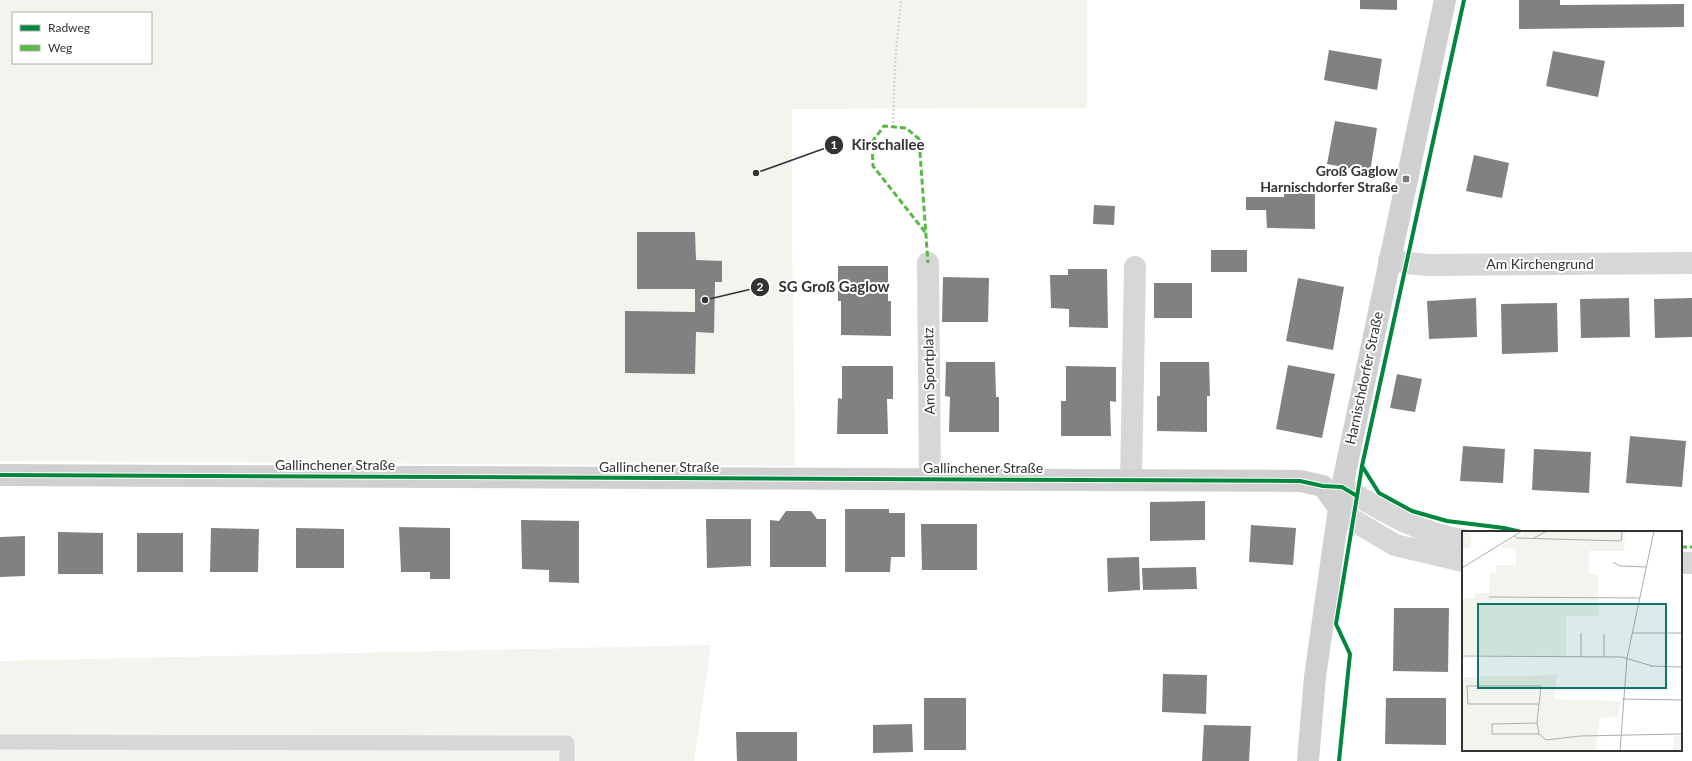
<svg xmlns="http://www.w3.org/2000/svg" width="1692" height="761" font-family="Lato,sans-serif">
  <style>
    .green { fill: #f1f5ed; fill-rule: evenodd }
    .building { fill: #818181 }
    .lines { fill: none; stroke-linecap: round; stroke-linejoin: round }
    .path { stroke: #d6d6d6; stroke-width: 2.5; stroke-dasharray: 2 2; stroke-linecap: butt }
    .lane { stroke: #d7d7d7; stroke-width: 15 }
    .street { stroke: #d7d7d7; stroke-width: 22 }
    .secondary { stroke: #d0d0d0; stroke-width: 22 }
    .quiet { stroke: #58b947; stroke-width: 3; stroke-dasharray: 6 3; stroke-linecap: butt }
    .cycleway-casing { stroke: #fff; stroke-width: 6 }
    .cycleway { stroke: #00873e; stroke-width: 4 }
    .poi-dot { fill: #7a7a7a; stroke: #fff; stroke-width: 1.5 }
    .labels { text-anchor: middle; stroke-width: 4; stroke-linejoin: round; paint-order: stroke }
    .poi-label { font-size: 14px; font-weight: bold; fill: #333; stroke: #fff; text-anchor: end }
    .street-label { font-size: 14px; fill: #333; stroke: #fff }
    .inset-road { fill: none; stroke: #adadad; stroke-width: 1 }
    .view { fill: #0f766e; fill-opacity: 0.15; stroke: #0f766e; stroke-width: 2 }
    .inset-edge { fill: none; stroke: #333; stroke-width: 2 }
    .leader { fill: none; stroke: #333; stroke-width: 1.5 }
    .callout-dot { fill: #333; stroke: #fff; stroke-width: 1.5 }
    .mark-label { font-size: 12px; text-anchor: middle; font-weight: bold; fill: #fff }
    .callout-label { font-size: 15px; text-anchor: middle; font-weight: bold; fill: #333; stroke: #fff; stroke-width: 4; stroke-linejoin: round; paint-order: stroke }
  </style>
  <rect width="100%" height="100%" fill="#fff"/>
  <g class="green">
    <path d="M0 0H1087V108L792 109V237L795 466 0 461ZM13 13H151V63H13Z"/>
    <polygon points="711,645 694,761 0,761 0,661"/>
  </g>
  <g class="building">
    <polygon points="1360,0 1397,0 1397,10 1360,9"/>
    <polygon points="1519,0 1560,0 1560,5 1684,4 1684,27 1519,29"/>
    <polygon points="1329,50 1382,59 1377,90 1324,80"/>
    <polygon points="1553,51 1605,61 1598,97 1546,86"/>
    <polygon points="1335,121 1377,128 1370,172 1327,164"/>
    <polygon points="1474,155 1509,163 1502,198 1466,191"/>
    <polygon points="1284,189 1315,189 1315,229 1267,228 1266,210 1246,210 1246,197 1284,197"/>
    <polygon points="1094,205 1115,206 1114,225 1093,224"/>
    <polygon points="637,232 695,232 696,260 722,261 722,282 715,282 714,333 696,332 695,374 625,373 625,311 695,312 695,289 637,289"/>
    <rect x="1211" y="250" width="36" height="22"/>
    <polygon points="838,266 888,266 888,301 891,301 891,336 841,335 841,301 838,301"/>
    <polygon points="1068,269 1107,269 1108,328 1069,327 1069,309 1051,308 1050,275 1068,275"/>
    <polygon points="943,277 989,278 988,322 942,322"/>
    <polygon points="1298,278 1344,287 1333,350 1286,341"/>
    <rect x="1154" y="283" width="38" height="35"/>
    <polygon points="1476,298 1477,337 1429,339 1427,301"/>
    <polygon points="1629,298 1630,337 1581,338 1580,299"/>
    <polygon points="1692,298 1692,337 1655,338 1654,299"/>
    <polygon points="1557,303 1558,352 1502,354 1501,304"/>
    <polygon points="946,362 995,362 996,397 999,397 999,432 949,432 950,397 945,396"/>
    <polygon points="1160,362 1209,362 1210,396 1207,396 1207,432 1157,431 1157,396 1160,396"/>
    <polygon points="1288,365 1335,374 1322,438 1276,429"/>
    <polygon points="842,366 893,366 893,399 887,399 888,434 837,434 838,398 842,399"/>
    <polygon points="1066,366 1116,367 1116,402 1110,401 1111,436 1061,436 1061,401 1066,401"/>
    <polygon points="1397,374 1422,379 1415,412 1390,408"/>
    <polygon points="1630,436 1686,441 1682,487 1626,483"/>
    <polygon points="1463,446 1505,449 1503,483 1460,481"/>
    <polygon points="1534,449 1591,452 1589,493 1532,490"/>
    <polygon points="1205,501 1205,540 1150,541 1150,502"/>
    <polygon points="845,509 889,509 889,513 905,513 905,557 891,557 890,572 845,572"/>
    <polygon points="786,511 811,511 817,519 826,519 826,567 770,567 770,520 779,521"/>
    <polygon points="706,519 751,519 751,566 707,568"/>
    <polygon points="521,520 579,521 579,583 549,582 549,570 522,569"/>
    <polygon points="921,524 977,524 977,570 922,570"/>
    <polygon points="1251,525 1296,528 1293,565 1249,562"/>
    <polygon points="399,527 450,528 450,579 430,579 430,572 401,572"/>
    <polygon points="211,528 259,529 258,572 210,572"/>
    <polygon points="296,528 344,529 344,568 296,568"/>
    <polygon points="58,532 103,533 103,574 58,574"/>
    <rect x="137" y="533" width="46" height="39"/>
    <polygon points="25,536 25,576 0,577 0,537"/>
    <polygon points="1139,557 1140,590 1108,592 1107,558"/>
    <polygon points="1196,567 1197,589 1143,590 1142,568"/>
    <polygon points="1394,608 1449,608 1448,672 1393,671"/>
    <polygon points="1163,674 1207,675 1206,714 1162,712"/>
    <rect x="924" y="698" width="42" height="52"/>
    <polygon points="1386,698 1446,698 1446,745 1385,744"/>
    <polygon points="912,724 913,752 873,753 873,725"/>
    <polygon points="1204,725 1251,726 1249,761 1202,761"/>
    <polygon points="736,732 797,732 797,761 737,761"/>
  </g>
  <g class="lines">
    <polyline class="path" points="893,127 895,62 901,0"/>
    <polyline class="lane" points="0,742 567,743 567,761"/>
    <g class="street">
      <polyline points="1389,260 1407,263 1429,265 1692,263"/>
      <polyline points="928,263 930,479"/>
      <polyline points="1131,480 1135,267"/>
      <path d="M1342 487C1380 509 1419 534 1463 540"/>
      <polyline points="1339,508 1353,520 1395,545 1463,561"/>
      <polyline points="1681,563 1692,563"/>
    </g>
    <g class="secondary">
      <polyline points="0,475 1300,481 1323,486 1339,508"/>
      <polyline points="1308,761 1315,677 1342,487 1445,0"/>
    </g>
    <g class="quiet">
      <polyline points="925,232 873,166 872,142 884,126 906,128 919,139 928,263"/>
      <polyline points="1681,547 1692,547"/>
    </g>
    <g class="cycleway-casing">
      <g id="cycleway">
        <polyline points="1362,466 1379,493 1412,511 1447,521 1504,528 1521,532"/>
        <polyline points="0,475 1300,481 1323,486 1342,487 1357,496"/>
        <polyline points="1339,761 1350,654 1336,624 1362,466 1464,0"/>
      </g>
    </g>
    <use href="#cycleway" class="cycleway"/>
  </g>
  <rect class="poi-dot" x="1402" y="175" width="8" height="8" rx="2"/>
  <g class="labels">
    <g class="poi-label">
      <text x="1398" y="176">Groß Gaglow<tspan x="1398" dy="16">Harnischdorfer Straße</tspan></text>
    </g>
    <g class="street-label">
      <text x="1540" y="269">Am Kirchengrund</text>
      <text transform="translate(929 371) rotate(-91)" y="5">Am Sportplatz</text>
      <text transform="translate(1364 378) rotate(-78)" y="5">Harnischdorfer Straße</text>
      <text x="335" y="470">Gallinchener Straße</text>
      <text x="659" y="472">Gallinchener Straße</text>
      <text x="983" y="473">Gallinchener Straße</text>
    </g>
  </g>
  <g transform="translate(1462 531)">
    <rect width="220" height="220" fill="#fff"/>
    <path d="M0 0H14L9 2V17H0ZM64 0H163L162 20H127V43L136 44 137 85H104V125L0 124V67H13V62H27L28 42H34V34H54V18L40 17V15ZM95 144 92 168 158 170 156 186 138 187 133 220H0V146ZM212 205H220V220H211Z" fill="#f1f5ed"/>
    <path class="inset-road" d="M52 5 55 7 159 10 160 0M72 7 85 0M151 31 158 35 184 36M0 37 60 0M27 66 177 67M119 102V126M170 102H220M0 125 160 126 190 135M142 126V103M188 135 220 136M160 168 220 169M76 173H6L5 155H79L75 192 77 203 84 209 118 205 220 203M75 192 30 193V203H77M158 220 165 127 192 0"/>
    <path class="view" d="M16 73H204V157H16Z"/>
    <rect width="220" height="220" class="inset-edge"/>
  </g>
  <path class="leader" d="M756 173L834 145M705 300L760 287"/>
  <g class="callout-dot">
    <circle cx="756" cy="173" r="4"/>
    <circle cx="705" cy="300" r="4"/>
    <circle cx="834" cy="145" r="10"/>
    <circle cx="760" cy="287" r="10"/>
  </g>
  <g class="mark-label">
    <text x="834" y="149">1</text>
    <text x="760" y="291">2</text>
  </g>
  <g class="callout-label">
    <text x="888" y="150">Kirschallee</text>
    <text x="834" y="292">SG Groß Gaglow</text>
  </g>
  <rect x="12" y="12" width="140" height="52" fill="#ffffff" stroke="#adadad"/>
  <rect x="20" y="25" width="20" height="6" fill="#00873e" stroke="#adadad"/>
  <text x="48" y="32" font-size="12" fill="#333333">Radweg</text>
  <rect x="20" y="45" width="20" height="6" fill="#58b947" stroke="#adadad"/>
  <text x="48" y="52" font-size="12" fill="#333333">Weg</text>
</svg>
